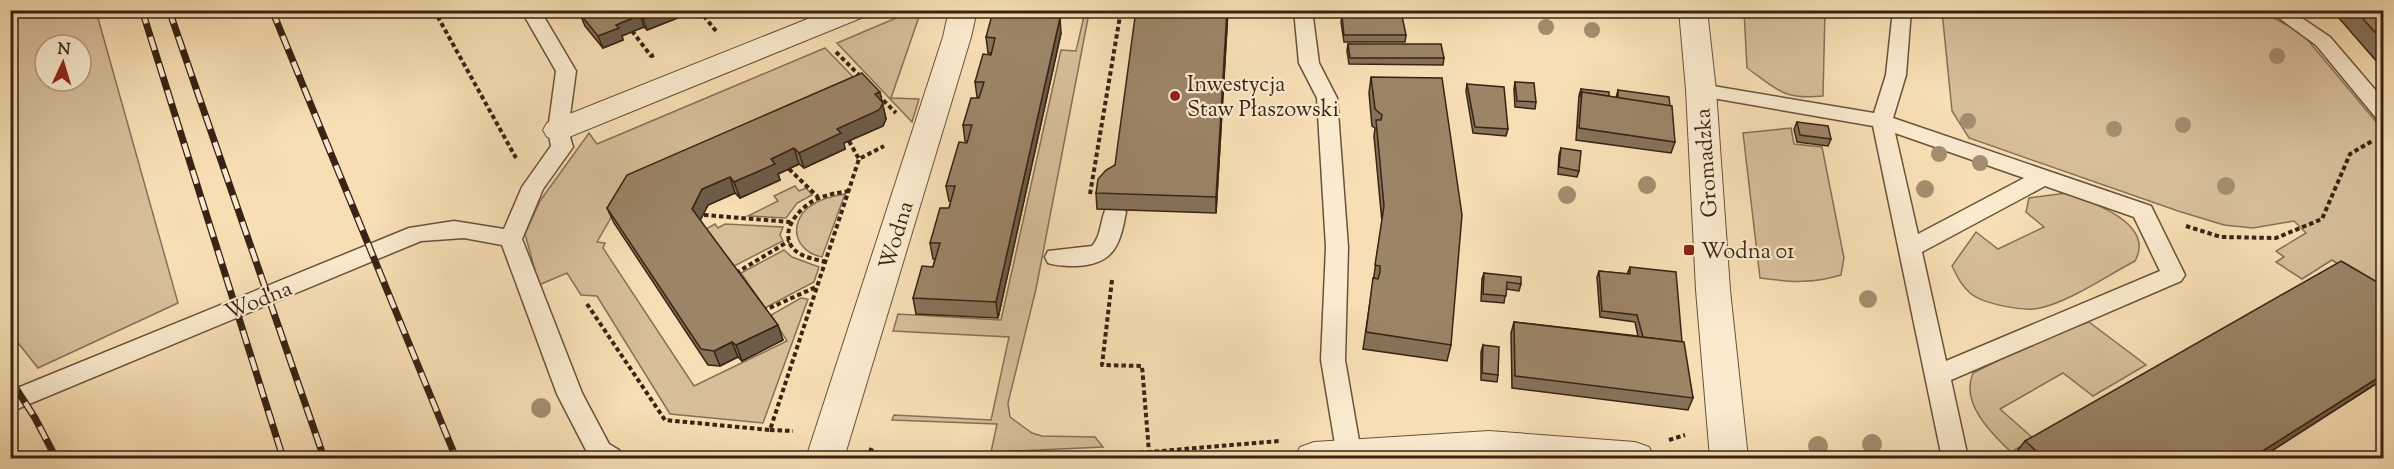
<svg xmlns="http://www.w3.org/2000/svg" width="2394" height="469" font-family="'Sorts Mill Goudy',serif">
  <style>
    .green { fill: #d7be99; stroke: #887056; stroke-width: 1.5; fill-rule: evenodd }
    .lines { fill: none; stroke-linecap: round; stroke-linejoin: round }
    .service-casing { stroke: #68523b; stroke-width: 3 }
    .minor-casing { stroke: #68523b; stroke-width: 2 }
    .path { stroke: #392313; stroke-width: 4; stroke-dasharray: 4.5 3; stroke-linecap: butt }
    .service { fill: #faeace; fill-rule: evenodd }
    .minor { fill: #faeace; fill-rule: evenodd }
    .rail-casing { stroke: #392313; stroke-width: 7 }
    .rail { stroke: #faeace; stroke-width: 4.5; stroke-dasharray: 14; stroke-linecap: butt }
    .tree { fill: #a48d6e }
    .wall { fill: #867259; stroke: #392313; stroke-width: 1.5 }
    .shaded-wall { fill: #6d5c48; stroke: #392313; stroke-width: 1.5 }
    .building { fill: #9c8467; stroke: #392313; stroke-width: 1.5 }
    .poi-dot { fill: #8f2418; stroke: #faeace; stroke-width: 2 }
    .labels { text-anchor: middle; stroke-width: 4.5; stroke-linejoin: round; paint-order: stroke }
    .poi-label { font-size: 22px; fill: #392313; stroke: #faeace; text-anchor: start }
    .street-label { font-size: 22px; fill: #392313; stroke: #faeace }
  </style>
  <rect width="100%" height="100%" fill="#f7deb4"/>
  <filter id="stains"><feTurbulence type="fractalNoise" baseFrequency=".00333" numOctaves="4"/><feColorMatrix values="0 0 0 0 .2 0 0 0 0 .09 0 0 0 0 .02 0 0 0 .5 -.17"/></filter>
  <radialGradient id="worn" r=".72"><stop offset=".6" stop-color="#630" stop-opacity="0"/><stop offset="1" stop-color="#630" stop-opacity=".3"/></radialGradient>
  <g class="green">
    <path d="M10 11H96L178 303 38 368 11 334ZM45 45H81V81H45Z"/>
    <polygon points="906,11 921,11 891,98 919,99 912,122 837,43 908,13"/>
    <path d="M1744 11H1825L1823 96C1783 100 1778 90 1747 68Z"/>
    <polygon points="1942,11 2264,11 2269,16 2301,32 2383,130 2383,293 2332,260 2302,279 2276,262 2284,257 2276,251 2306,233 2294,221 2253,228 2224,225 2178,211 1969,138 1952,111"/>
    <polygon points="1085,12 1089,13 1036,289 1008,403 1010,417 1032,433 1042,436 1095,437 1103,447 991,452 997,424 892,420 894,415 991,420 1009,337 893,331 898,314 1001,320 1061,50 1076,51"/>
    <polygon points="825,48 862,86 627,190 597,242 605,243 603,248 694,386 787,341 771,315 801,298 808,299 763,423 670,414 597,296 581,295 567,273 539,285 525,234 540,201 589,133 597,144"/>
    <path d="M1791 128 1794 144 1822 147 1844 258 1841 275C1812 284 1789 282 1760 278L1743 133Z"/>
    <polygon points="795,186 799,191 806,188 812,195 797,203 786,218 748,216 778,201 774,196"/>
    <path d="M2067 193C2092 202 2156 224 2135 261 2108 275 2069 302 2040 308 2024 312 1983 304 1970 293 1961 285 1957 276 1952 266L1976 232 1998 249 2044 227 2026 212 2029 198Z"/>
    <path d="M845 194 822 257C796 252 787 225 809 207 819 199 832 196 845 194Z"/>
    <polygon points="715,224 718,228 725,224 783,227 780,235 783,241 734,266 706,229"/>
    <polygon points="784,250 792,257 819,267 814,282 765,308 741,273"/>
    <path d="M2089 322 2146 365 2093 396 2063 373 2000 409 2034 439 2011 452C1991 433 1960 403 1973 373L2044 338Z"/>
  </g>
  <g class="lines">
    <g class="service-casing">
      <g id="service">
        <polygon points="521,10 540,10 576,71 568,130 573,147 543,189 522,239 582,393 609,444 619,450 623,458 590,458 557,394 502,245 464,238 421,241 10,412 10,391 409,228 454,221 504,229 522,187 551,146 548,130 556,71"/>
        <polygon points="1294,10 1312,10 1319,63 1337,98 1348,247 1345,360 1362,458 1338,458 1337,456 1321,360 1326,247 1317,98 1299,63"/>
        <path d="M1893 10H1911L1906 75 1893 118 2151 206 2185 275 2181 281 1951 380 1968 458H1942L1873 126 1701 96 1694 95 1691 90 1694 85 1701 84 1874 113 1886 75ZM1895 133 2024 178 1918 234ZM2045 186 2134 217 2160 271 1946 361 1922 252Z"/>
        <polygon points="2268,10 2290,10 2330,37 2384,100 2384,121 2377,119 2316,45"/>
        <path d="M1115 204 1123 206 1126 212C1120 245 1114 264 1077 266 1067 266 1057 266 1048 263L1045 257 1048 251 1092 246C1102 235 1100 219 1107 206Z"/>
      </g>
    </g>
    <g class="minor-casing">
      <g id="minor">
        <polygon points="830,10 869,10 866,16 569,137 558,140 547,137 543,130 547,123"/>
        <polygon points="949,10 977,10 971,37 844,458 806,458 943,37"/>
        <polygon points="1679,10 1707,10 1716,90 1730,290 1748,458 1710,458 1696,290 1686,90"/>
        <polygon points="1489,431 1635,442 1649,447 1654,458 1295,458 1300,447 1314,442"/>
      </g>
    </g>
    <g class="path">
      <polyline points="434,10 516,158"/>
      <polyline points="699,10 716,31"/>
      <polyline points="632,31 651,56 654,55"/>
      <polyline points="836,52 860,76"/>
      <polyline points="878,95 896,113"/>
      <polyline points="849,141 859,159"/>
      <polyline points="789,169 818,197"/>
      <polyline points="1090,194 1121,10"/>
      <polyline points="704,215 790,222"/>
      <polyline points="2186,226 2221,237 2276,238 2322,219 2350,154 2372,141"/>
      <path d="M826 262C815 259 799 257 792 247 780 230 799 209 813 201 824 195 836 193 849 191"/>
      <polyline points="736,273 789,241"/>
      <polyline points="1112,280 1102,365 1142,366 1149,452 1279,441"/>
      <polyline points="587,304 665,420 770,430 859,159 884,146"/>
      <polyline points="763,311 816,287"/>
      <polyline points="770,430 793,431"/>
      <polyline points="1669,440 1685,435"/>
      <polyline points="869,449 878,453 933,458"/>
      <polyline points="960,458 1062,458 1149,452"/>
    </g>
    <use href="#service" class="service"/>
    <use href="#minor" class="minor"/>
    <g class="rail-casing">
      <g id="rail">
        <polyline points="142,10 283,458"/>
        <polyline points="169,10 324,458"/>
        <polyline points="272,10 456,458"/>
        <polyline points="10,379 35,418 56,458"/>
      </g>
    </g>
    <use href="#rail" class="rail"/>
  </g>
  <g class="tree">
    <circle cx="1546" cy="27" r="8"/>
    <circle cx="1592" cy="30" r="8"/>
    <circle cx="2277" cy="56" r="8"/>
    <circle cx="1968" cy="121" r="8"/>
    <circle cx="2183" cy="125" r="8"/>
    <circle cx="2114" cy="129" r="8"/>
    <circle cx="1939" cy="154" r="8"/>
    <circle cx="1980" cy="163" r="8"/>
    <circle cx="1647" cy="185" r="9"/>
    <circle cx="2226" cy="186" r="9"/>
    <circle cx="1925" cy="189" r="9"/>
    <circle cx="1567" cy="195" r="9"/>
    <circle cx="1868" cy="299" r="9"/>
    <circle cx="541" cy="408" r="10"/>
    <circle cx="1872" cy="444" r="10"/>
    <circle cx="1818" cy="446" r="10"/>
  </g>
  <g class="wall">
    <polygon points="581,10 686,10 684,11 685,15 647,30 644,27 632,31 622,36 623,40 603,48 585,26 580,14 582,14"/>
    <polygon points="1228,10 1216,213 1097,209 1096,193 1115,165"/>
    <polygon points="2340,10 2384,10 2384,63 2378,63 2338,17 2342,12"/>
    <polygon points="1342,16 1406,35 1405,42 1344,42 1341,22"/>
    <polygon points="1061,33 998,318 916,314 913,298 933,267 935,259 933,259 930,243 949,208 951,201 949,201 946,186 968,141 965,141 963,125 980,98 977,97 975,82 991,53 988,53 986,37"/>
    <polygon points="1348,44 1444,58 1443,65 1349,64 1347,51"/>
    <polygon points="1371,77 1451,345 1447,361 1363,349 1382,222 1374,136 1375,128 1372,126 1369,93"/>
    <polygon points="1515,82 1536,102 1535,109 1515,107 1514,89"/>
    <polygon points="1467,84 1508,129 1506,136 1473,133 1466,91"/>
    <polygon points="1581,89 1616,98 1618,90 1675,142 1671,153 1576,140 1579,96"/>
    <polygon points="882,102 886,119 883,126 844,143 845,149 804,168 799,164 778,174 780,180 740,198 735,193 708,205 700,220 783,340 742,361 738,357 720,366 708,365 614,223 607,208"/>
    <polygon points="1797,122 1831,139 1828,146 1797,142 1794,129"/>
    <polygon points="1561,148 1579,171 1577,177 1558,174 1559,155"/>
    <polygon points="1630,267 1682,342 1693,398 1688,410 1512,388 1511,333 1514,322 1638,336 1635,322 1600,317 1597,277 1599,271 1627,274"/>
    <polygon points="1484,273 1521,284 1519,291 1506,289 1504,303 1481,301 1482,279"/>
    <polygon points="2384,286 2384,381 2382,380 2259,459 2015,459 2013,456 2025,441"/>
    <polygon points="1483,345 1498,375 1497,382 1481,380 1481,352"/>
  </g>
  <g class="shaded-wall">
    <polygon points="664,10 686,10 684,11 685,15 647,30 643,19"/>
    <polygon points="1227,10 1228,10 1216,213 1216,197"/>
    <polygon points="640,15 644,27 622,36 623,40 603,48 598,36 616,25"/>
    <polygon points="1060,18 1061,33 998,318 996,302"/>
    <polygon points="880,92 886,119 883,126 844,143 845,149 804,168 799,153 837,129 875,94"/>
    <polygon points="794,148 799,164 778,174 780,180 740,198 734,182 771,159"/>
    <polygon points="730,177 735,193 708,205 698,225 692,209 702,189"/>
    <polygon points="778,325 783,340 742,361 736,345"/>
    <polygon points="732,342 738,357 720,366 714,351"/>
    <polygon points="2384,374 2384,378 2382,380 2259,459 2250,459"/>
  </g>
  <g class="building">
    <polygon points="583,10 664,10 643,19 640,15 616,25 619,28 598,36 580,14 584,12"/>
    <polygon points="1136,10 1227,10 1216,197 1096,193 1098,179 1106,170 1115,165"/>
    <polygon points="2355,10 2384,10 2384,42"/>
    <polygon points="992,15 1060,18 996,302 913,298 922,266 933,267 940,243 930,243 940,208 949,208 955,186 946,186 959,142 967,143 972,125 963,125 971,98 979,98 984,82 975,82 983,54 991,55 995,38 986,37"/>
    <polygon points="1342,16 1402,16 1406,35 1344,35"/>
    <polygon points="1348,44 1441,44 1444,58 1350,58"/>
    <polygon points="862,73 880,92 875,94 883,103 879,110 837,129 841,133 799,153 794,148 771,159 775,164 734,182 730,177 702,189 692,209 778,325 736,345 732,342 714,351 701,349 607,208 627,175"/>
    <polygon points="1371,77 1442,78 1462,215 1451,345 1366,332 1373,278 1378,279 1380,272 1380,266 1375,265 1384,206 1376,120 1381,120 1382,115 1375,109"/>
    <polygon points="1515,82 1534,83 1536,102 1517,101"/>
    <polygon points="1467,84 1504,87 1508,129 1475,127"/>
    <polygon points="1581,89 1609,92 1609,96 1582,92 1580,97"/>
    <polygon points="1618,90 1669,97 1670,106 1618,98"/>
    <polygon points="1582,92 1672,106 1675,142 1579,128"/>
    <polygon points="1797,122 1828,126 1831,139 1800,135"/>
    <polygon points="1561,148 1581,151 1579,171 1559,167"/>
    <polygon points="2341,261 2384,286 2384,374 2250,459 2045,459 2025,441"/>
    <polygon points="1630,267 1676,272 1682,342 1643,337 1637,315 1602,311 1599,271 1630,274"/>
    <polygon points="1484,273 1521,277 1521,284 1507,282 1506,296 1483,294"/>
    <polygon points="1514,322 1684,342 1693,398 1515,376"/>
    <polygon points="1483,345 1499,347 1498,375 1482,373"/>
  </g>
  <g class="poi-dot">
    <circle cx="1175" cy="96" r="6"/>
    <rect x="1683" y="244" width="12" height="12" rx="3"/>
  </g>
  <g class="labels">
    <g class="poi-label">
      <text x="1187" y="91">Inwestycja<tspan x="1187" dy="25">Staw Płaszowski</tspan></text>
      <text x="1701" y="258">Wodna 01</text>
    </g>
    <g class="street-label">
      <text transform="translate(1705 163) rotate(-94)" y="8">Gromadzka</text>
      <text transform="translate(895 235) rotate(-73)" y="8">Wodna</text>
      <text transform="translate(258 299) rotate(-22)" y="8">Wodna</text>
    </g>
  </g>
  <rect width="2394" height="469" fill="none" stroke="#f7deb4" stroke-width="36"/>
  <rect x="12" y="12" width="2370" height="445" fill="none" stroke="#392313" stroke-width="3"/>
  <rect x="18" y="18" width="2358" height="433" fill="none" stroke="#392313" stroke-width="1.5"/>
  <g transform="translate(63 63) rotate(4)"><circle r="28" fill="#faeace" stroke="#ad9a83" stroke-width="1.5"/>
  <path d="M0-4.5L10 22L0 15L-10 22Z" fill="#8f2418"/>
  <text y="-9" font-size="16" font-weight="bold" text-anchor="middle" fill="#392313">N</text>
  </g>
  <rect width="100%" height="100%" filter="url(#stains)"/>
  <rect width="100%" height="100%" fill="url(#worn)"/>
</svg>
